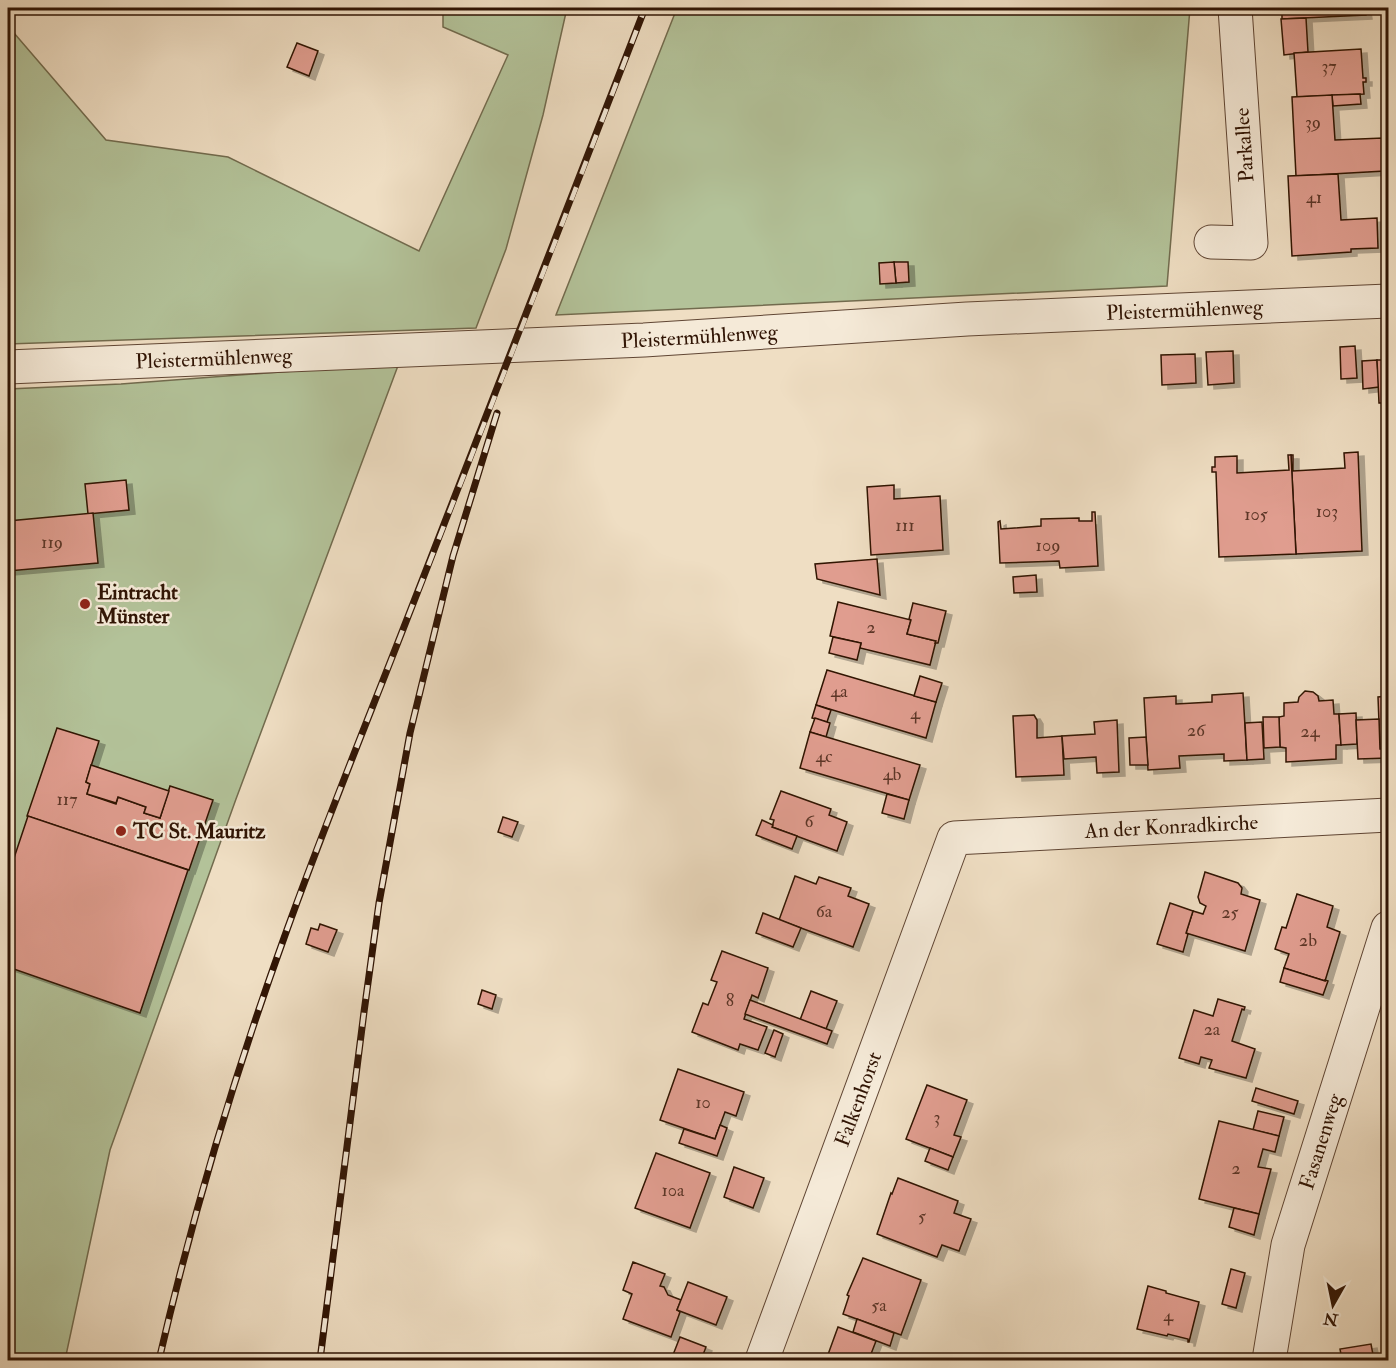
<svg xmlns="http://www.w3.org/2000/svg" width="1396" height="1368" font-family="'IM FELL Double Pica',serif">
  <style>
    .green { fill: #b3c299; stroke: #726b4e; stroke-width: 1.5 }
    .building { fill: #e09d8f; stroke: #301404; stroke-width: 1.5; filter: url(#shadow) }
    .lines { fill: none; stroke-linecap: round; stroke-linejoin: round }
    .minor-casing { stroke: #604634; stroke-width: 35 }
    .minor { stroke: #f5ead8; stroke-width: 33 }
    .rail-casing { stroke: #301404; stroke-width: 7 }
    .rail { stroke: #f5ead8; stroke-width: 4.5; stroke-dasharray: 14; stroke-linecap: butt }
    .poi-dot { fill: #8f2418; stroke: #f5ead8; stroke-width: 2 }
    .labels { text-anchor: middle; stroke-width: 5; stroke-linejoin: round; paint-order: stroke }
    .number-label { font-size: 18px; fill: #5c3627 }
    .street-label { font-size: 21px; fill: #301404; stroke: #f5ead8 }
    .poi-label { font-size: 21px; font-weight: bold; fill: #301404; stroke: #f5ead8; text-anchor: start }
  </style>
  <defs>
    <filter id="shadow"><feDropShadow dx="6" dy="4" stdDeviation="0" flood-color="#0004"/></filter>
  </defs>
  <rect width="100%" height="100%" fill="#efdec3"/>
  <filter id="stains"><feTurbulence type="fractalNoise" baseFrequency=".00333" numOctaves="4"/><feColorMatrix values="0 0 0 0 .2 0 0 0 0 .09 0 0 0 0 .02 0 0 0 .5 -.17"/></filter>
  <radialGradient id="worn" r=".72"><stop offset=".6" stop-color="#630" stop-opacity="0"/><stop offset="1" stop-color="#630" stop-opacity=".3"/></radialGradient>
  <g class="green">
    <polygon points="443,8 567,8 543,115 506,249 476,328 8,344 8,26 106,140 228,157 419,251 508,55 443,27"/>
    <polygon points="677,8 1190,8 1167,286 556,315"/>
    <polygon points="399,363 236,799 110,1150 65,1360 8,1360 8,389 121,384"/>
  </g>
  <g class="building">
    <polygon points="1282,8 1365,8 1366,15 1282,19"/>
    <polygon points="1306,18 1308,52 1284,55 1281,19"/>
    <polygon points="297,43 318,51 309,76 287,67"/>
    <polygon points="1361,49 1363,78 1366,78 1366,82 1363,82 1364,94 1297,97 1294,53"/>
    <polygon points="1360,94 1361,104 1333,106 1332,95"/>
    <polygon points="1332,95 1335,140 1383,138 1385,171 1296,176 1292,97"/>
    <polygon points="1338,174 1341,220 1377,218 1378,248 1351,249 1351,252 1292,256 1288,176"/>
    <polygon points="894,262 908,262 909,282 896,283"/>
    <polygon points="894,262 896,283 880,284 879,263"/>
    <polygon points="1355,346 1357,378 1341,379 1340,347"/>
    <polygon points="1233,351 1234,383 1208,385 1206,352"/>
    <polygon points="1195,354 1196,383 1162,385 1161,355"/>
    <polygon points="1377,360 1379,387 1363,389 1362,361"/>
    <polygon points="1377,360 1388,360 1388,403 1379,403"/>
    <polygon points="1358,452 1362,551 1296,554 1291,455 1293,455 1293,471 1345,468 1344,453"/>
    <polygon points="1288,455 1291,455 1296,554 1219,557 1216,472 1212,472 1212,467 1215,467 1215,457 1237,456 1237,473 1289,470"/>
    <polygon points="126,480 129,510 88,514 85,484"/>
    <polygon points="894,485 894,499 940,496 943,550 871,555 867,487"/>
    <polygon points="1092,512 1095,512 1098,566 1060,568 1059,561 1000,563 998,522 1000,521 1001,529 1041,526 1041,519 1079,518 1079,521 1092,521"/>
    <polygon points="93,513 98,563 8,571 8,521"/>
    <polygon points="877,559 880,595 817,579 815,564"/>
    <polygon points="1036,575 1037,592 1014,593 1013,577"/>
    <polygon points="838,602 911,620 907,634 936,641 930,665 860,648 861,643 830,636"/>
    <polygon points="913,603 946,611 938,643 935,643 936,641 907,634 911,620 909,619"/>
    <polygon points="833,637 861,643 857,660 829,653"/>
    <polygon points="827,670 936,702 926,738 816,705"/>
    <polygon points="920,676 942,683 936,702 914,696"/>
    <polygon points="1305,691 1313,692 1318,696 1319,701 1333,700 1334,714 1339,714 1341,745 1336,745 1336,759 1286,762 1286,748 1280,747 1279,717 1284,716 1284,703 1298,702 1299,697"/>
    <polygon points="1243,693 1247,760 1224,761 1224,754 1179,756 1180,768 1148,770 1144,698 1176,696 1176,704 1212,702 1212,695"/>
    <polygon points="1388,696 1388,749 1380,749 1378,697"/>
    <polygon points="816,705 831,710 827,722 812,718"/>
    <polygon points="1356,713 1357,744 1341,745 1339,714"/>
    <polygon points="1034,715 1037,720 1037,738 1062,736 1064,775 1016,777 1013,716"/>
    <polygon points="1263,717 1279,717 1280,747 1264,748"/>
    <polygon points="815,718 830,723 826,737 810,732"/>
    <polygon points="1379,719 1380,749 1387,749 1388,758 1358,759 1356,720"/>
    <polygon points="1117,720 1119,772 1097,773 1096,757 1064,759 1062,736 1095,734 1094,722"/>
    <polygon points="1262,722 1264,759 1247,760 1245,723"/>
    <polygon points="57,728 99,741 86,782 90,784 87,794 116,804 118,797 146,807 144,813 160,818 170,786 213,800 189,870 27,816"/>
    <polygon points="810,732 920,765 909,800 800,768"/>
    <polygon points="1146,737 1148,765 1130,765 1129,738"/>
    <polygon points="91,765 169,791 160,818 144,813 146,807 118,797 116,803 87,794 90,784 86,782"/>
    <polygon points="781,791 831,809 829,815 847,822 837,851 772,827 774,820 770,819"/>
    <polygon points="887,794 909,800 904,819 882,813"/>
    <polygon points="28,816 188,870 140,1013 8,967 8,876"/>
    <polygon points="503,817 518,822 512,837 498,832"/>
    <polygon points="762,820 773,825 772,827 797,836 792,849 756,835"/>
    <polygon points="1205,872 1238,883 1242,888 1241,894 1260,900 1245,951 1186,933 1193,911 1203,914 1206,906 1200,903 1198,897"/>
    <polygon points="795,876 816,884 819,877 851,888 848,896 869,904 853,947 779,920"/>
    <polygon points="1297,894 1333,906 1327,927 1340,932 1325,981 1284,968 1289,954 1275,949 1282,927 1286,928"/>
    <polygon points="1170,903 1193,911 1186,933 1188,934 1183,952 1157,944"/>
    <polygon points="763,913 801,928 793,947 756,933"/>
    <polygon points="320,924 337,930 328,952 306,944 311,928 318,930"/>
    <polygon points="722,951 768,968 758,998 752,995 744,1019 767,1027 758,1050 740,1044 738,1050 692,1032 703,1003 708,1005 717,982 711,980"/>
    <polygon points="1284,968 1325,981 1325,980 1328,981 1323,995 1280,982"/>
    <polygon points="482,990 496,995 492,1009 478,1004"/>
    <polygon points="811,991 837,1001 826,1029 800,1020"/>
    <polygon points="1218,999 1245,1007 1244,1010 1242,1009 1232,1041 1255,1049 1246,1078 1209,1068 1212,1060 1201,1057 1199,1064 1179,1058 1194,1010 1213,1016"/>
    <polygon points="750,1000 832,1031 827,1044 745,1014"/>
    <polygon points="774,1030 783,1034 775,1057 765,1053"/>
    <polygon points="678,1069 744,1092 736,1116 725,1112 715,1139 660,1120"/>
    <polygon points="927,1085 967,1100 954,1135 961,1137 953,1157 906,1139"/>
    <polygon points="1256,1088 1298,1101 1294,1114 1252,1101"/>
    <polygon points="1258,1111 1284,1117 1279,1136 1253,1130"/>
    <polygon points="1219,1121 1279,1136 1275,1152 1263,1149 1258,1167 1271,1169 1259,1214 1199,1199"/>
    <polygon points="720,1125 727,1128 717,1156 679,1143 684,1129 715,1139"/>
    <polygon points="930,1148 953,1157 948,1170 925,1161"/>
    <polygon points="1388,1150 1388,1167 1381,1165 1384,1165"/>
    <polygon points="656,1153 710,1173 690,1228 635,1208"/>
    <polygon points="734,1167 764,1178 753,1208 724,1197"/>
    <polygon points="898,1178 958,1201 954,1213 971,1219 959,1251 942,1245 937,1257 877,1234 891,1193 892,1194"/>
    <polygon points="1234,1208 1259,1214 1254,1235 1229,1227"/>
    <polygon points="863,1258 921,1280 901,1335 843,1314 849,1296 847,1295"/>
    <polygon points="633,1262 665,1274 660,1286 664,1287 668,1295 681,1300 677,1310 680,1312 671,1337 623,1319 632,1294 623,1290"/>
    <polygon points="1231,1269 1245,1273 1236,1308 1222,1304"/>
    <polygon points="688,1282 727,1297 716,1325 677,1310"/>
    <polygon points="1148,1286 1166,1291 1166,1293 1199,1302 1189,1342 1188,1342 1188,1339 1168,1334 1167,1336 1137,1329"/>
    <polygon points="857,1319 894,1333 890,1346 853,1332"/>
    <polygon points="838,1327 876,1341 871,1354 888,1360 826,1360"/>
    <polygon points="680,1337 706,1347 701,1360 671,1360"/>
    <polygon points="1371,1344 1374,1360 1342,1360 1340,1349"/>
  </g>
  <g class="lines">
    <g class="minor-casing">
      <g id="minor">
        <polyline points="1211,242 1251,243 1235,8"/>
        <path id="s1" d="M8 367 644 340 967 319 1388 301"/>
        <path id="s2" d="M762 1360 954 838 1388 815"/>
        <path id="s3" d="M1269 1360 1288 1245 1388 928"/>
      </g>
    </g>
    <use href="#minor" class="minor"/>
    <g class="rail-casing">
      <g id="rail">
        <path d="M159 1360C192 1217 234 1076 284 938 323 829 367 722 409 614 489 412 568 210 645 8"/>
        <polyline points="320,1360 364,1012 379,903 410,733 453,556 497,413"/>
      </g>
    </g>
    <use href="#rail" class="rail"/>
  </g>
  <g class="poi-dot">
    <circle cx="85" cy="604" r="6"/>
    <circle cx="121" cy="831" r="6"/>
  </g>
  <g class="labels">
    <g class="number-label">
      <text x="1329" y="72">37</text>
      <text x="1313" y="128">39</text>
      <text x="1314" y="203">41</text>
      <text x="1327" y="517">103</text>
      <text x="1256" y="520">105</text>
      <text x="905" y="531">111</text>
      <text x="52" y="548">119</text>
      <text x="1048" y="551">109</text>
      <text x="871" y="633">2</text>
      <text x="839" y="697">4a</text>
      <text x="915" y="719">4</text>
      <text x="1196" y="736">26</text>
      <text x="1310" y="737">24</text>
      <text x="824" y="762">4c</text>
      <text x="892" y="780">4b</text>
      <text x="67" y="805">117</text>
      <text x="809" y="827">6</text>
      <text x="824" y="917">6a</text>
      <text x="1230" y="918">25</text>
      <text x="1308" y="946">2b</text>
      <text x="730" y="1006">8</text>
      <text x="1212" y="1035">2a</text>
      <text x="703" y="1108">10</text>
      <text x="937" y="1123">3</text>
      <text x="1236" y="1174">2</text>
      <text x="673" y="1196">10a</text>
      <text x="922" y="1222">5</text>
      <text x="879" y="1311">5a</text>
      <text x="1168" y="1321">4</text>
    </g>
    <g class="street-label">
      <text transform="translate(1244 145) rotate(-94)" y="7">Parkallee</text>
      <text dy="7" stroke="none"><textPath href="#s1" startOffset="1178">Pleistermühlenweg</textPath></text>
      <text dy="7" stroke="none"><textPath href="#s1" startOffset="692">Pleistermühlenweg</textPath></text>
      <text dy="7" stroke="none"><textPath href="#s1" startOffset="206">Pleistermühlenweg</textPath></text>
      <text dy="7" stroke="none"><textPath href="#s2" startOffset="774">An der Konradkirche</textPath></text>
      <text dy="7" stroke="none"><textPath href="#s2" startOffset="278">Falkenhorst</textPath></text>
      <text dy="7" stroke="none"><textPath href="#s3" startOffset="225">Fasanenweg</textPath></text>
    </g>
    <g class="poi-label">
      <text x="97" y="599">Eintracht<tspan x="97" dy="24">Münster</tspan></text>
      <text x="133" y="838">TC St. Mauritz</text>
    </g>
  </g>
  <rect width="1396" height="1368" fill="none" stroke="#efdec3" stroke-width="30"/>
  <rect x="9" y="9" width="1378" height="1350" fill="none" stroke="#301404" stroke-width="3"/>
  <rect x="15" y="15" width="1366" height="1338" fill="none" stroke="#301404" stroke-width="1.5"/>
  <g transform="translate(1333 1305) rotate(189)" stroke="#f5ead8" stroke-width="4.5" paint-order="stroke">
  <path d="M0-4.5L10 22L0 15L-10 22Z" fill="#301404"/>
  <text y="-9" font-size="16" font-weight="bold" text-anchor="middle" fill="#301404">N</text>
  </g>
  <rect width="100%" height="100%" filter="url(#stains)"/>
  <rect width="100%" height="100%" fill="url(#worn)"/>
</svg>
